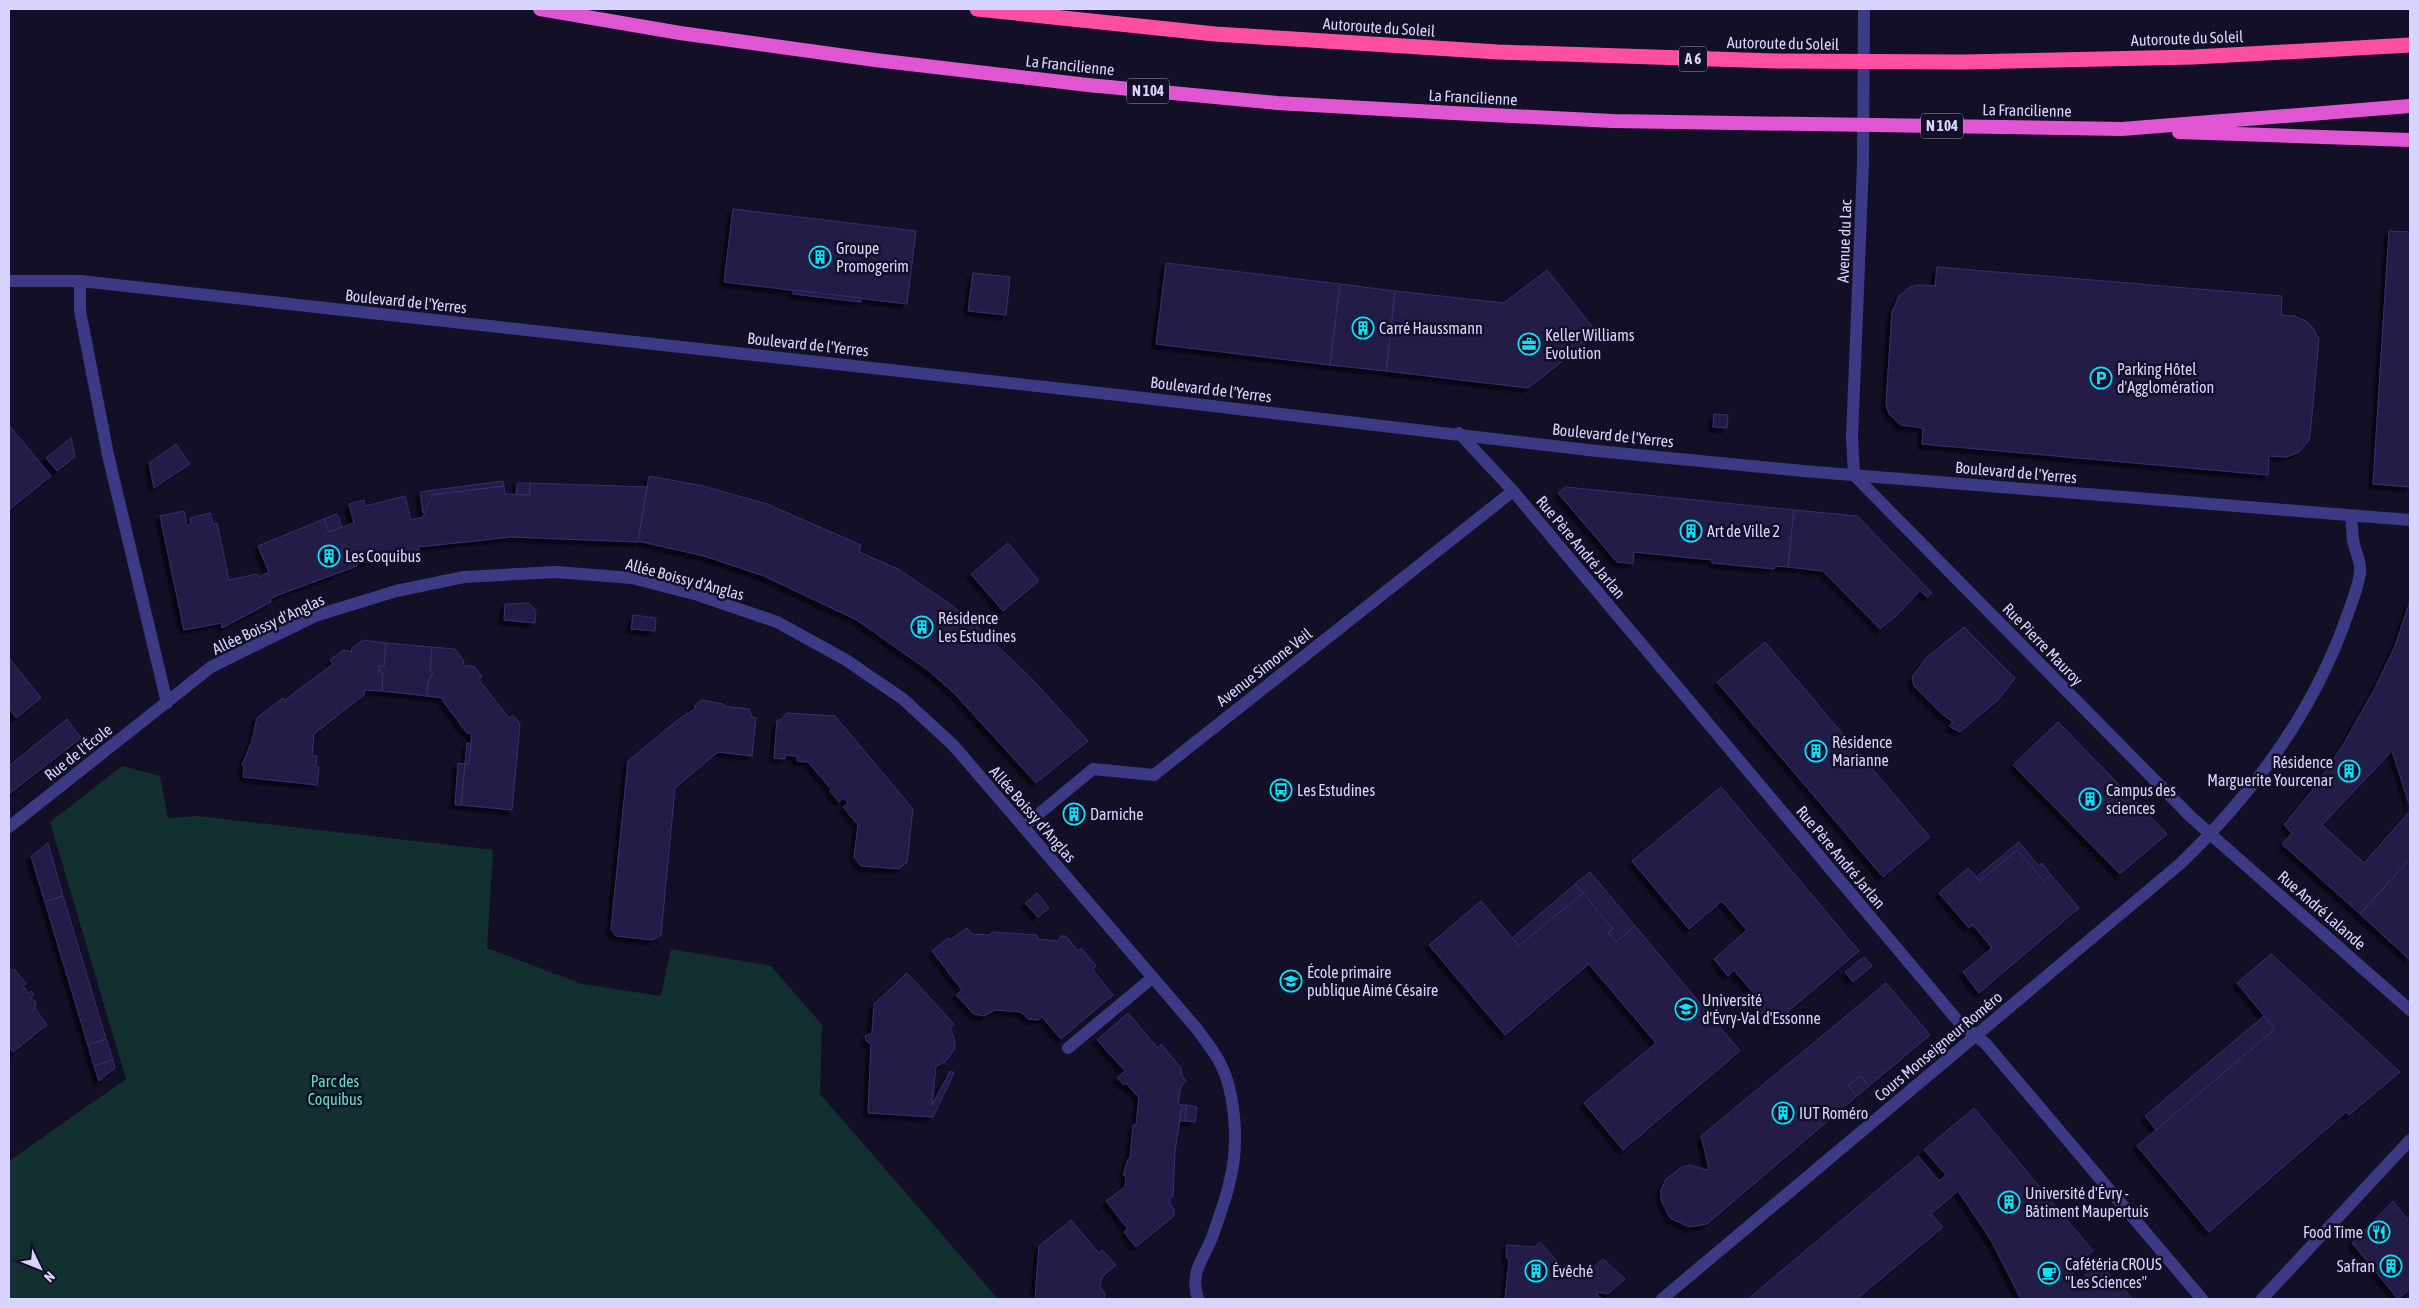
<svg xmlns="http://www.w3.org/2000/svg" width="2419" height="1308" font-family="'Asap Condensed',sans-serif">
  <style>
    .green { fill: #12302f }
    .building { fill: #241b47; stroke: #3b2d73; filter: url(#shadow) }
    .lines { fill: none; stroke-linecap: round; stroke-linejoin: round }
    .pedestrian { stroke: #3d3a85; stroke-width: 12 }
    .minor { stroke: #3d3a85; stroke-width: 12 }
    .trunk { stroke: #e055d1; stroke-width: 14 }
    .motorway { stroke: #ff4fa3; stroke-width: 15 }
    .labels { text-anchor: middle; stroke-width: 5; stroke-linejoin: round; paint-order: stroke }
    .shield { fill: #130f26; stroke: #9e99be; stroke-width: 1 }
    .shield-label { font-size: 15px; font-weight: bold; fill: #d9d4ff }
    .street-label { font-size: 16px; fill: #d9d4ff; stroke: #130f26 }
    .poi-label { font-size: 16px; fill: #d9d4ff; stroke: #130f26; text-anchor: start }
    .park-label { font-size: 16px; fill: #5fe0c0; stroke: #130f26 }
  </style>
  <defs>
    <filter id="shadow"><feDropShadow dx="-4.5" dy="4.5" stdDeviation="1" flood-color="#0009"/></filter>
  </defs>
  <rect width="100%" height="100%" fill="#130f26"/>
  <polygon class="green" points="122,766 160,776 168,818 198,816 493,850 487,948 582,984 661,996 671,949 771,966 822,1025 820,1094 998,1299 9,1299 9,1161 126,1079 50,822"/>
  <g class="building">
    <polygon points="733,209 916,231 907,304 724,282"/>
    <polygon points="2389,231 2410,232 2410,487 2373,484"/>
    <polygon points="1166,263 1340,284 1330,365 1156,344"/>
    <polygon points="1937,267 2282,296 2281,315 2294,316 2306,321 2313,328 2319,339 2310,436 2308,441 2299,452 2287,457 2269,456 2268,475 1922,444 1923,428 1901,425 1889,414 1886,404 1892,312 1899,296 1910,287 1919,285 1935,286"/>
    <polygon points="1547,270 1598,334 1528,388 1386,371 1395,291 1504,303"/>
    <polygon points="973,273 1010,277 1006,315 968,311"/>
    <polygon points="1340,284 1395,291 1386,371 1330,365"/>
    <polygon points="793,290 861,298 861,302 793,294"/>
    <polygon points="1714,414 1728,415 1727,428 1713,427"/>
    <polygon points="9,425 51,476 9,510"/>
    <polygon points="71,438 75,457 57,471 46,458"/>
    <polygon points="176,444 190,464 154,488 149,463"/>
    <polygon points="649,476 703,486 767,504 861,545 859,552 898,569 950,604 971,621 1031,678 1088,741 1036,783 954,693 929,671 857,620 764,576 704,556 638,541"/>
    <polygon points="503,481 504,486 432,495 427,513 423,513 420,492"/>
    <polygon points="517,483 530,483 530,495 516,495"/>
    <polygon points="530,483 647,487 638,542 511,537 418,547 419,550 357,564 357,566 278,595 270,599 271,602 222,628 221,623 184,630 160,516 184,511 187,526 191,524 190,518 210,513 213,524 217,523 229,580 257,574 259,577 269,572 258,546 324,519 329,532 354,523 349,504 364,500 365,506 405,496 411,520 423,517 432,495 504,486 505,494 530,495"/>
    <polygon points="1566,487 1794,510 1788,567 1774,566 1774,569 1712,563 1712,560 1634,552 1633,564 1617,562 1558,493"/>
    <polygon points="1794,510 1857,516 1932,593 1927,597 1920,591 1894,618 1880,629 1823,571 1788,567"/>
    <polygon points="337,514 342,527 329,532 324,519"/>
    <polygon points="1008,543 1039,581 1003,611 971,574"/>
    <polygon points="2410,601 2410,807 2392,751 2322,825 2364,863 2410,811 2410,859 2360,914 2282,844 2292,833 2284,825 2311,792 2343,745 2374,690 2395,646"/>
    <polygon points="529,603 536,611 535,623 504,620 505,604"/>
    <polygon points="633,615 656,618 655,631 631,629"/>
    <polygon points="1964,627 2015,678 1998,700 1960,732 1949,726 1953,722 1942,714 1914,686 1912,677 1926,658"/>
    <polygon points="363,640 386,643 384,667 379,666 379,671 383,673 382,691 365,690 364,695 314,734 312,756 317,756 316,766 319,767 317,785 243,777 244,768 242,765 252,741 257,718 283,698 285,700 333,664 330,660 343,650 352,652 351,649"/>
    <polygon points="1765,642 1930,837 1883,877 1717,682"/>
    <polygon points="386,643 432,647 430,670 433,672 428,683 427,696 382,691 383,673 379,671 379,666 384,667"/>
    <polygon points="432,647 455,649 464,661 463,663 465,666 474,666 482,677 479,680 509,718 513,715 520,724 512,810 461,805 465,764 469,764 472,734 467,733 443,701 443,698 427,696 428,683 433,672 430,670"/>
    <polygon points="9,658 41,698 16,718 11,711 9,712"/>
    <polygon points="702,700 723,704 723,706 749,709 752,717 756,718 752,756 718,752 675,788 661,935 653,940 616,936 611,929 628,761 679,719 696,708 694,706"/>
    <polygon points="787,713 835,716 913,809 907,862 899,869 861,866 854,857 858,825 843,807 848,803 844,798 839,802 830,791 831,789 808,762 797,761 797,756 786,755 785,759 774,758 777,720 781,720"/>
    <polygon points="67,719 81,738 9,794 9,766"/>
    <polygon points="2058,722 2167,834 2120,874 2013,765"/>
    <polygon points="467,743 471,744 469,764 465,764"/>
    <polygon points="458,763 465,764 461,805 455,805"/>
    <polygon points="1721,787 1859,951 1771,1026 1756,1008 1762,1003 1734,970 1728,976 1714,959 1747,930 1722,901 1689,929 1632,861"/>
    <circle cx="1074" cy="814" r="9"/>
    <polygon points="2019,842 2039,866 2042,863 2051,875 2044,881 2017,850 1980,881 1976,877"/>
    <polygon points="48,843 63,896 45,902 31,856"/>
    <polygon points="2017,850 2044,881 2051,875 2079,908 1979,993 1963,972 1992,948 1973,925 1969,928 1939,893 1968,868 1980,881"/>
    <polygon points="2410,859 2410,960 2360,914"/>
    <polygon points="1590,872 1635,926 1616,942 1608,933 1613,929 1575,884"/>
    <polygon points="1575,884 1583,893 1519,946 1512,938"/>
    <polygon points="1037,893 1049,908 1038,917 1025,903"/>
    <polygon points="1583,893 1613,929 1608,933 1616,942 1635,926 1740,1051 1623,1150 1584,1103 1656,1043 1589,964 1505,1035 1429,945 1481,901 1519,946"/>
    <polygon points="63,896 106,1039 88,1045 45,902"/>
    <polygon points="967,928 972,934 991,935 992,932 1037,935 1037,939 1058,941 1061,936 1066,936 1078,951 1081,948 1096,966 1092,969 1113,995 1061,1039 1042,1017 1038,1020 1028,1019 1021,1012 995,1010 984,1016 974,1014 956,995 962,990 932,951 948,938 950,940"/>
    <polygon points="2271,954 2400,1072 2349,1115 2346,1112 2209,1232 2137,1146 2275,1029 2237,983"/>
    <polygon points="1864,957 1872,966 1853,982 1845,972"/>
    <polygon points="9,970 15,970 26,984 23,986 29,993 31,991 34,995 30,998 36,1002 35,1008 47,1025 13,1052 9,1047"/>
    <polygon points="907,973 954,1024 950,1029 954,1038 955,1048 945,1062 936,1066 932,1105 950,1071 954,1073 933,1117 868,1113 871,1044 866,1041 865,1036 872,1033 874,1004"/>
    <polygon points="1886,983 1930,1035 1869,1086 1860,1076 1848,1086 1857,1096 1707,1224 1689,1227 1670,1218 1661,1200 1661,1190 1666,1179 1682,1167 1690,1165 1707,1170 1709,1168 1701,1136"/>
    <polygon points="1128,1013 1158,1048 1161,1044 1182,1069 1181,1074 1186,1081 1181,1086 1178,1104 1182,1105 1175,1152 1173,1197 1170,1197 1170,1204 1174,1209 1174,1216 1136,1247 1124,1232 1128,1229 1106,1201 1125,1187 1126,1176 1123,1175 1128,1159 1130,1159 1133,1125 1136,1125 1139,1098 1126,1083 1124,1085 1117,1078 1125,1071 1097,1040"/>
    <polygon points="2264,1016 2275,1029 2156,1130 2145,1116"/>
    <polygon points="106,1039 113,1060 94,1066 88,1045"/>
    <polygon points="113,1060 115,1068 99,1081 94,1066"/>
    <polygon points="1860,1076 1869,1086 1857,1096 1848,1086"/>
    <polygon points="1182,1105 1186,1105 1185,1121 1180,1121"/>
    <polygon points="1186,1105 1197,1107 1195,1122 1185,1121"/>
    <polygon points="1974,1108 2093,1251 2070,1270 2079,1282 2097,1262 2133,1299 2021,1299 1991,1240 1958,1191 1931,1214 1943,1227 1857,1299 1748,1299 1918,1156 1939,1181 1946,1175 1924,1150"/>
    <polygon points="2393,1201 2410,1222 2410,1289 2398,1299 2352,1243"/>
    <polygon points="1071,1220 1099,1253 1102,1250 1116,1265 1102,1277 1100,1287 1105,1294 1104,1299 1035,1299 1039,1246"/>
    <polygon points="1540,1242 1568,1274 1576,1267 1584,1275 1603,1259 1625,1279 1608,1294 1598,1292 1597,1295 1603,1299 1505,1299 1509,1261 1506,1256 1507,1245 1534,1247"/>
  </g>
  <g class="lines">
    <polyline class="pedestrian" points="2262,1299 2410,1140"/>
    <g class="minor">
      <polyline points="9,281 80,281 1118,395 1597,451 1803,471 2410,520"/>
      <polyline points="80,281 80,311 108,455 167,703"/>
      <polyline points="1459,433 1513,491 1958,1021 1986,1044 2202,1299"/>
      <polyline points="1854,475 2191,817 2410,1010"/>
      <polyline points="1854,475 1852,438 1863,164 1864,9"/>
      <path d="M9 827 211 667 315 616 396 591 464 577 556 572 632 578 698 595 777 622 846 660 903 699 953 745 1197 1029C1204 1039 1213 1050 1219 1061 1236 1092 1239 1146 1230 1180 1226 1199 1219 1217 1213 1235 1204 1259 1189 1272 1198 1299"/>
      <polyline points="1023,827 1093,769 1154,775 1513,491"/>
      <polyline points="1068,1048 1152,978"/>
      <path d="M1662 1299 2180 864C2252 795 2314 711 2347 616 2352 602 2358 587 2360 573 2362 562 2354 550 2353 539 2352 532 2352 524 2351 517"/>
    </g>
    <g class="trunk">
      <polyline points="540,9 680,33 875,60 1088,85 1277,103 1453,113 1612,121 2122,129 2410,106"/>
      <polyline points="2179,132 2410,140"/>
    </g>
    <polyline class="motorway" points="977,9 1215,34 1498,52 1775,61 1964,62 2194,57 2410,45"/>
  </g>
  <defs>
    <g id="building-ring" transform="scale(1.125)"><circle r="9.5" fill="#130f26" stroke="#00e5ff" stroke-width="1.5"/><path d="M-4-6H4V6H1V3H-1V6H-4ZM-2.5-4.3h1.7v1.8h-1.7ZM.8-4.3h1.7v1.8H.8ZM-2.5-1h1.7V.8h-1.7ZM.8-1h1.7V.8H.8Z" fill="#00e5ff"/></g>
    <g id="office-ring" transform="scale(1.125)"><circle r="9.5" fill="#130f26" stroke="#00e5ff" stroke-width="1.5"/><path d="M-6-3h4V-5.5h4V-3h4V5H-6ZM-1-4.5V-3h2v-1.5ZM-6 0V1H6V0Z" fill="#00e5ff"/></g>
    <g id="parking-ring" transform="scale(1.125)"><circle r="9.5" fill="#130f26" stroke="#00e5ff" stroke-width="1.5"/><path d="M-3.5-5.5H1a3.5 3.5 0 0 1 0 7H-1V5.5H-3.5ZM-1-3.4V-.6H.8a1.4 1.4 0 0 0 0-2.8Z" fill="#00e5ff"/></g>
    <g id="bus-ring" transform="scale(1.125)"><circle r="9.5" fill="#130f26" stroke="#00e5ff" stroke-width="1.5"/><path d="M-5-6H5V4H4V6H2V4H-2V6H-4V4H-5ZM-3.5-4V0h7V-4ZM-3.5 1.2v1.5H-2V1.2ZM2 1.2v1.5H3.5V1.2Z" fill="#00e5ff"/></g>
    <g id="school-ring" transform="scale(1.125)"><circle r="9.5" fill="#130f26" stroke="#00e5ff" stroke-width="1.5"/><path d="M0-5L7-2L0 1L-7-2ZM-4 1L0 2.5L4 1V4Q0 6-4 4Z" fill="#00e5ff"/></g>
    <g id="university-ring" transform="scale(1.125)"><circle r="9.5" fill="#130f26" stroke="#00e5ff" stroke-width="1.5"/><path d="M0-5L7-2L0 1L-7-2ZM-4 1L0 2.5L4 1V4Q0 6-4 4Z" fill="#00e5ff"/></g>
    <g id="restaurant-ring" transform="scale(1.125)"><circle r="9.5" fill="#130f26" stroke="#00e5ff" stroke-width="1.5"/><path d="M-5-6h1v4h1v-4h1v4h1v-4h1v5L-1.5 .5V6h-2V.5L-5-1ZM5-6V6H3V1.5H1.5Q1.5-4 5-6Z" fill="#00e5ff"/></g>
    <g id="cafe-ring" transform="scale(1.125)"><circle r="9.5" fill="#130f26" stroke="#00e5ff" stroke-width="1.5"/><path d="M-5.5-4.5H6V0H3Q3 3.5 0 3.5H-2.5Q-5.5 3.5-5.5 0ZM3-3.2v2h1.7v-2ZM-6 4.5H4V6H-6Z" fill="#00e5ff"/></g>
  </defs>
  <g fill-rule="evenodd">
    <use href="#building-ring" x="820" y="257"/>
    <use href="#building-ring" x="1363" y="328"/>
    <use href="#office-ring" x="1529" y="344"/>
    <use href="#parking-ring" x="2101" y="378"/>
    <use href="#building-ring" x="1691" y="531"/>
    <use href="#building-ring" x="329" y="556"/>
    <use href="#building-ring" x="922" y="627"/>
    <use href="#building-ring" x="1816" y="751"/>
    <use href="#building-ring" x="2349" y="771"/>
    <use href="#bus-ring" x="1281" y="790"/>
    <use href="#building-ring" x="2090" y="799"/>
    <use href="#building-ring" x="1074" y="814"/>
    <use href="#school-ring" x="1291" y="981"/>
    <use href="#university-ring" x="1686" y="1009"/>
    <use href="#building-ring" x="1783" y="1113"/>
    <use href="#building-ring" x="2009" y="1202"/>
    <use href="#restaurant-ring" x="2379" y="1232"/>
    <use href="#building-ring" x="2391" y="1266"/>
    <use href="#building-ring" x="1536" y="1271"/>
    <use href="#cafe-ring" x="2049" y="1273"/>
  </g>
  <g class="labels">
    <g class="shield">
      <rect x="1679" y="46.5" width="28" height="25" rx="4"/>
      <rect x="1127" y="78.5" width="42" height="25" rx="4"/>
      <rect x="1921" y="113.5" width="42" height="25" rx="4"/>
    </g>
    <g class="shield-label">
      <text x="1693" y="64">A 6</text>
      <text x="1148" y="96">N 104</text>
      <text x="1942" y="131">N 104</text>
    </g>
    <g class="street-label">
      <text transform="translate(1379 27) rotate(4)" y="6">Autoroute du Soleil</text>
      <text transform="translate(2187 38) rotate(-2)" y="6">Autoroute du Soleil</text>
      <text transform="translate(1783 43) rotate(1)" y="6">Autoroute du Soleil</text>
      <text transform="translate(1070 65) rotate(6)" y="6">La Francilienne</text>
      <text transform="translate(1473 97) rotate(3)" y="6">La Francilienne</text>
      <text transform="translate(2027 110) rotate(1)" y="6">La Francilienne</text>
      <text transform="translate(1844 241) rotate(-88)" y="6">Avenue du Lac</text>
      <text transform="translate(406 301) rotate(6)" y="6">Boulevard de l'Yerres</text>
      <text transform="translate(808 344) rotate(6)" y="6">Boulevard de l'Yerres</text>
      <text transform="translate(1211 389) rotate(7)" y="6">Boulevard de l'Yerres</text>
      <text transform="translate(1613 435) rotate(6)" y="6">Boulevard de l'Yerres</text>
      <text transform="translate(2016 472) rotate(5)" y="6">Boulevard de l'Yerres</text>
      <text transform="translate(1581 547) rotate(50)" y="6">Rue Père André Jarlan</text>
      <text transform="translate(685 579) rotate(15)" y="6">Allée Boissy d'Anglas</text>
      <text transform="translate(268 624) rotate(-25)" y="6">Allée Boissy d'Anglas</text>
      <text transform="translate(2043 644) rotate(46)" y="6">Rue Pierre Mauroy</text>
      <text transform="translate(1264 667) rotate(-38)" y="6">Avenue Simone Veil</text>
      <text transform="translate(78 752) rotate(-38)" y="6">Rue de l'École</text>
      <text transform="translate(1033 814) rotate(49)" y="6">Allée Boissy d'Anglas</text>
      <text transform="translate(1841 857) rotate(50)" y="6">Rue Père André Jarlan</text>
      <text transform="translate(2322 910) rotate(41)" y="6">Rue André Lalande</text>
      <text transform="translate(1938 1046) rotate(-40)" y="6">Cours Monseigneur Roméro</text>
    </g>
    <g class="poi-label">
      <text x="836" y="254">Groupe<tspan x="836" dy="18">Promogerim</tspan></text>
      <text x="1379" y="334">Carré Haussmann</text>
      <text x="1545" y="341">Keller Williams<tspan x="1545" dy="18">Evolution</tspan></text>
      <text x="2117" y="375">Parking Hôtel<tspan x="2117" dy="18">d'Agglomération</tspan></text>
      <text x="1707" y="537">Art de Ville 2</text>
      <text x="345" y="562">Les Coquibus</text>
      <text x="938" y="624">Résidence<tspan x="938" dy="18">Les Estudines</tspan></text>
      <text x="1832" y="748">Résidence<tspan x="1832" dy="18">Marianne</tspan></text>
      <text x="2333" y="768" text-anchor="end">Résidence<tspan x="2333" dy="18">Marguerite Yourcenar</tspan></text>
      <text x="1297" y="796">Les Estudines</text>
      <text x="2106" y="796">Campus des<tspan x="2106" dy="18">sciences</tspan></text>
      <text x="1090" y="820">Darniche</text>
      <text x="1307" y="978">École primaire<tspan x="1307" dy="18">publique Aimé Césaire</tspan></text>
      <text x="1702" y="1006">Université<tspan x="1702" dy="18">d'Évry-Val d'Essonne</tspan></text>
      <text x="1799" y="1119">IUT Roméro</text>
      <text x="2025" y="1199">Université d'Évry -<tspan x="2025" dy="18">Bâtiment Maupertuis</tspan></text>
      <text x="2363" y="1238" text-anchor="end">Food Time</text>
      <text x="2065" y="1270">Cafétéria CROUS<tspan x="2065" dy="18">"Les Sciences"</tspan></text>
      <text x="2375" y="1272" text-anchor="end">Safran</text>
      <text x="1552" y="1277">Évêché</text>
    </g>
    <g class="park-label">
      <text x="335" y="1087">Parc des<tspan x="335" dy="18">Coquibus</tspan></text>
    </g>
  </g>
  <rect width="2419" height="1308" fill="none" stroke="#d9d4ff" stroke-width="20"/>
  <g transform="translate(40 1268) rotate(133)" stroke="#130f26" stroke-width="4" paint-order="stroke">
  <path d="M0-4L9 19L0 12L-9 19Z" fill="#d9d4ff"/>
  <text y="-8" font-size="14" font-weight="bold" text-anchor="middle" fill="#d9d4ff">N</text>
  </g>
</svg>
